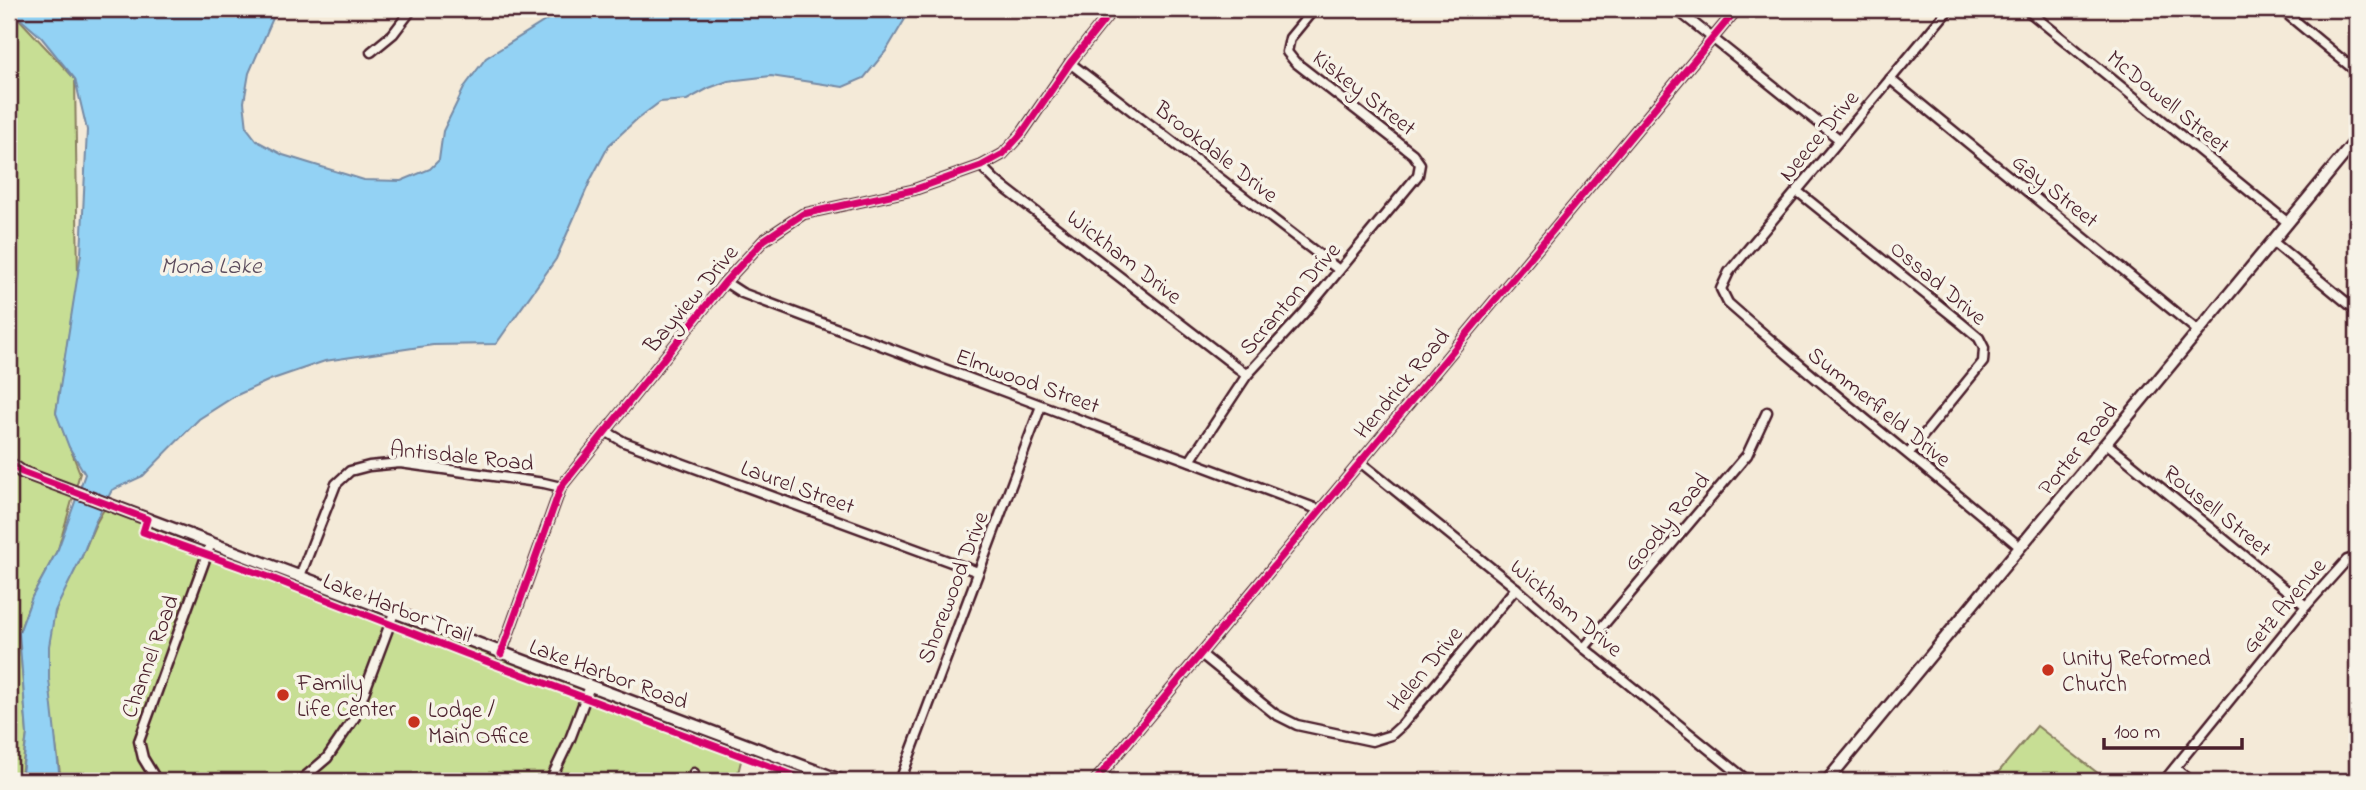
<svg xmlns="http://www.w3.org/2000/svg" width="2366" height="790" font-family="'Indie Flower',sans-serif">
  <style>
    .green { fill: #c7de94; stroke: #887e60; stroke-width: 2 }
    .water { fill: #93d2f4; stroke: #768aa4; stroke-width: 2 }
    .lines { fill: none; stroke-linecap: round; stroke-linejoin: round }
    .minor-casing { stroke: #4a1f2b; stroke-width: 13 }
    .tertiary-casing { stroke: #4a1f2b; stroke-width: 15 }
    .minor { stroke: #f7f3e8; stroke-width: 8 }
    .tertiary { stroke: #f7f3e8; stroke-width: 10 }
    .cycleway-casing { stroke: #f7f3e8; stroke-width: 11 }
    .cycleway { stroke: #d6006c; stroke-width: 7 }
    .poi-dot { fill: #c8321e; stroke: #f7f3e8; stroke-width: 2.5 }
    .labels { text-anchor: middle; stroke-width: 7; stroke-linejoin: round; paint-order: stroke }
    .street-label { font-size: 23px; fill: #4a1f2b; stroke: #f7f3e8 }
    .poi-label { font-size: 23px; fill: #4a1f2b; stroke: #f7f3e8; text-anchor: start }
    .water-label { font-size: 24px; font-style: italic; fill: #5c4c5d; stroke: #f7f3e8 }
  </style>
  <rect width="100%" height="100%" fill="#f4ead8"/>
  <filter id="ink" filterUnits="userSpaceOnUse"><feTurbulence type="fractalNoise" baseFrequency=".0143" numOctaves="2"/><feDisplacementMap in="SourceGraphic" scale="14" xChannelSelector="R" yChannelSelector="G"/><feConvolveMatrix kernelMatrix="1 2 1 2 8 2 1 2 1" color-interpolation-filters="sRGB"/></filter>
  <g filter="url(#ink)">
    <g class="green">
      <polygon points="9,15 19,19 75,79 78,278 56,413 80,473 58,549 32,597 19,633 27,734 20,781 9,781"/>
      <path d="M108 504 745 745 736 781H61C55 729 38 660 56 610 62 591 74 574 82 556 91 536 94 523 108 504Z"/>
      <polygon points="2037,726 2108,781 1991,781"/>
    </g>
    <polygon class="water" points="9,9 277,9 249,73 244,102 247,128 257,141 283,155 364,180 401,181 430,169 439,160 443,131 465,86 486,58 564,9 911,9 886,51 864,78 843,87 771,76 728,81 709,88 687,100 660,102 636,120 609,145 591,179 556,259 496,344 433,345 325,361 270,380 235,396 199,419 143,476 112,490 96,520 82,556 55,611 49,646 49,679 60,781 21,781 27,734 19,633 32,597 58,549 85,474 69,447 56,413 81,254 87,130 75,79 41,37"/>
    <g class="lines">
      <g class="minor-casing">
        <g id="minor">
          <polyline points="1676,9 1839,139"/>
          <path d="M1949 9 1729 272 1721 289 1728 303C1823 387 1923 465 2020 547"/>
          <polyline points="2026,9 2287,222"/>
          <polyline points="2281,9 2357,72"/>
          <polyline points="371,52 393,34 412,9"/>
          <polyline points="1070,63 1339,270"/>
          <polyline points="1890,79 2198,331"/>
          <polyline points="981,166 997,182 1247,375"/>
          <polyline points="1797,191 1960,322 1979,338 1984,348 1983,362 1909,453"/>
          <polyline points="2272,241 2357,311"/>
          <polyline points="725,282 742,293 1320,510"/>
          <polyline points="607,432 624,442 978,572"/>
          <polyline points="2106,443 2306,606"/>
          <polyline points="1190,461 1247,375 1304,313 1418,175 1420,164 1413,154 1295,62 1287,52 1290,38 1314,9"/>
          <polyline points="1360,462 1516,588 1584,648 1748,781"/>
          <polyline points="300,576 336,484 350,471 369,466 400,463 544,483 561,487"/>
          <polyline points="1584,648 1747,455 1767,412"/>
          <polyline points="501,654 561,487 725,282 764,240 803,214 913,190 981,166 1003,154 1022,133 1070,63 1113,9"/>
          <polyline points="1201,654 1275,714 1297,725 1372,741 1391,735 1402,725 1516,588"/>
          <polyline points="2175,768 2191,781"/>
          <polyline points="157,781 143,758 139,741 211,543"/>
          <polyline points="300,781 327,758 355,717 394,613"/>
          <polyline points="550,781 570,739 590,686"/>
          <polyline points="690,781 694,773"/>
          <polyline points="900,781 1041,406"/>
          <polyline points="1095,781 1737,9"/>
          <polyline points="2164,781 2306,606 2347,560 2357,557"/>
        </g>
      </g>
      <g class="tertiary-casing">
        <g id="tertiary">
          <polyline points="9,463 22,472 65,488 843,781"/>
          <polyline points="1827,781 2357,139"/>
        </g>
      </g>
      <use href="#minor" class="minor"/>
      <use href="#tertiary" class="tertiary"/>
      <g class="cycleway-casing">
        <g id="cycleway">
          <polyline points="9,463 22,472 147,519 143,532 269,577 464,653 809,781"/>
          <polyline points="501,654 561,487 725,282 764,240 803,214 913,190 981,166 1003,154 1022,133 1070,63 1113,9"/>
          <polyline points="1095,781 1737,9"/>
        </g>
      </g>
      <use href="#cycleway" class="cycleway"/>
    </g>
  </g>
  <g class="poi-dot">
    <circle cx="2048" cy="670" r="7"/>
    <circle cx="283" cy="695" r="7"/>
    <circle cx="414" cy="722" r="7"/>
  </g>
  <g class="labels">
    <g class="street-label">
      <text transform="translate(1365 92) rotate(38)" y="8">Kiskey Street</text>
      <text transform="translate(2169 101) rotate(39)" y="8">McDowell Street</text>
      <text transform="translate(1818 135) rotate(-50)" y="8">Neece Drive</text>
      <text transform="translate(1217 151) rotate(38)" y="8">Brookdale Drive</text>
      <text transform="translate(2056 190) rotate(39)" y="8">Gay Street</text>
      <text transform="translate(1125 256) rotate(38)" y="8">Wickham Drive</text>
      <text transform="translate(1939 282) rotate(40)" y="8">Ossad Drive</text>
      <text transform="translate(690 298) rotate(-50)" y="8">Bayview Drive</text>
      <text transform="translate(1289 298) rotate(-49)" y="8">Scranton Drive</text>
      <text transform="translate(1028 380) rotate(20)" y="8">Elmwood Street</text>
      <text transform="translate(1401 383) rotate(-50)" y="8">Hendrick Road</text>
      <text transform="translate(1880 406) rotate(39)" y="8">Summerfield Drive</text>
      <text transform="translate(2077 448) rotate(-51)" y="8">Porter Road</text>
      <text transform="translate(462 455) rotate(6)" y="8">Antisdale Road</text>
      <text transform="translate(798 486) rotate(20)" y="8">Laurel Street</text>
      <text transform="translate(2218 510) rotate(39)" y="8">Rousell Street</text>
      <text transform="translate(1666 521) rotate(-50)" y="8">Goody Road</text>
      <text transform="translate(952 587) rotate(-69)" y="8">Shorewood Drive</text>
      <text transform="translate(2283 605) rotate(-50)" y="8">Getz Avenue</text>
      <text transform="translate(398 607) rotate(21)" y="8">Lake Harbor Trail</text>
      <text transform="translate(1567 607) rotate(40)" y="8">Wickham Drive</text>
      <text transform="translate(149 656) rotate(-70)" y="8">Channel Road</text>
      <text transform="translate(1424 668) rotate(-50)" y="8">Helen Drive</text>
      <text transform="translate(609 673) rotate(20)" y="8">Lake Harbor Road</text>
    </g>
    <g class="poi-label">
      <text x="2062" y="665">Unity Reformed<tspan x="2062" dy="26">Church</tspan></text>
      <text x="297" y="690">Family<tspan x="297" dy="26">Life Center</tspan></text>
      <text x="428" y="717">Lodge /<tspan x="428" dy="26">Main Office</tspan></text>
    </g>
    <g class="water-label">
      <text x="211" y="273">Mona Lake</text>
    </g>
  </g>
  <rect width="2366" height="790" fill="none" stroke="#f7f3e8" stroke-width="35"/>
  <rect x="18" y="18" width="2331" height="755" fill="none" stroke="#4a1f2b" stroke-width="2.5" filter="url(#ink)"/>
  <path d="M2104 738v10h138v-10" fill="none" stroke="#4a1f2b" stroke-width="3.5"/>
  <text x="2114" y="738" font-size="21" fill="#4a1f2b" stroke="#f7f3e8" stroke-width="5" paint-order="stroke">100 m</text>
</svg>
